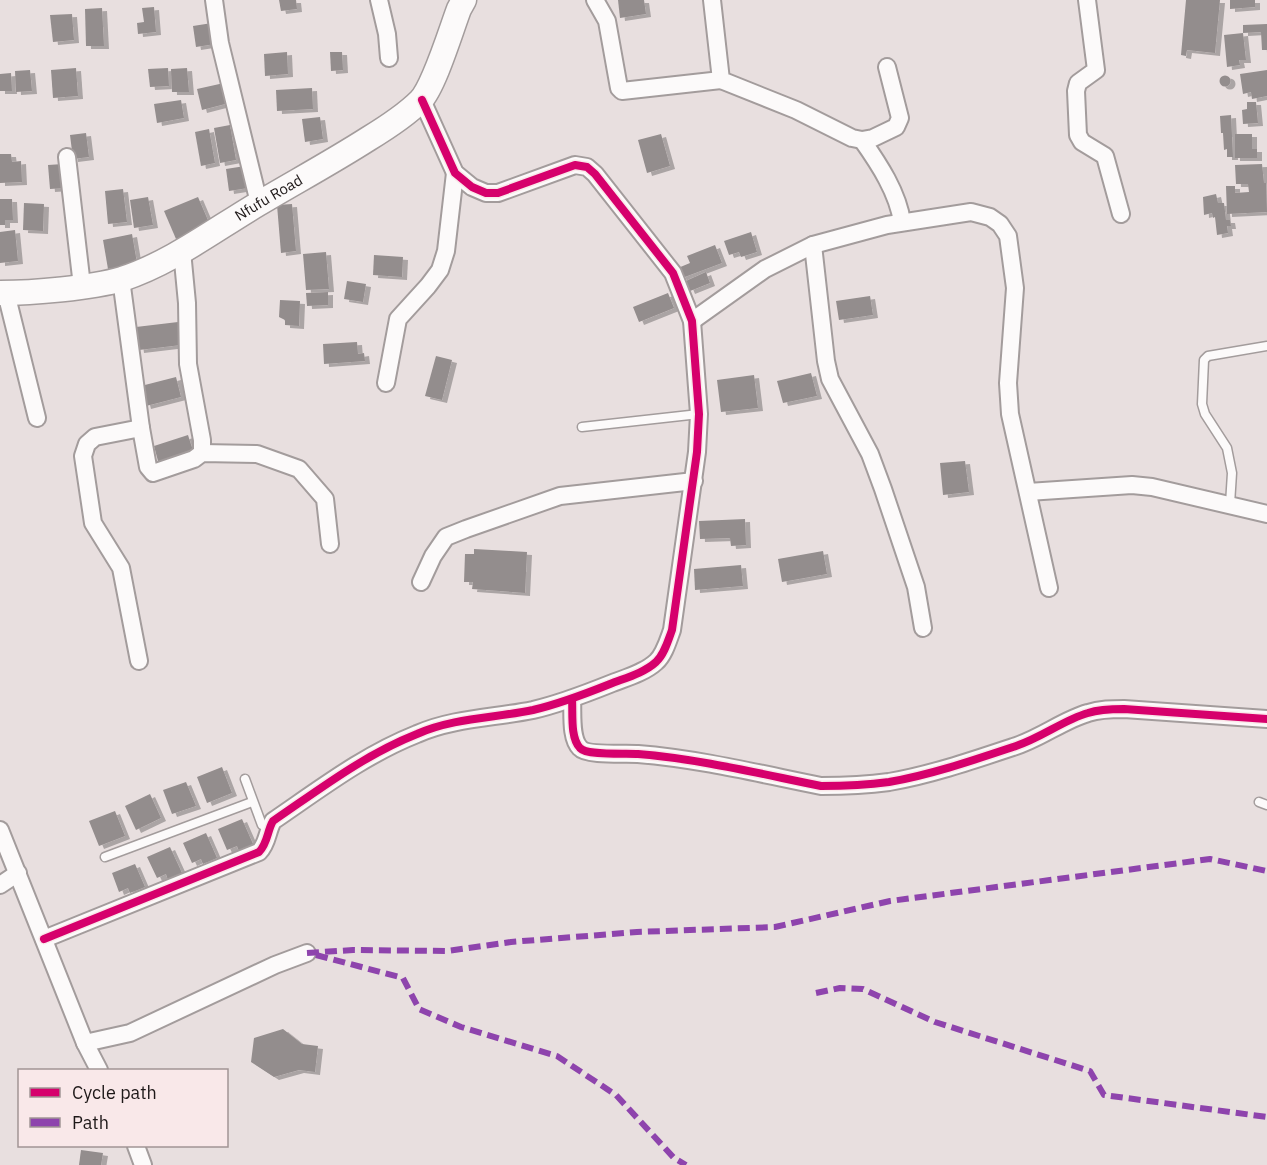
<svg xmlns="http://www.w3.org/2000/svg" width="1267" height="1165" font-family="'IBM Plex Sans',sans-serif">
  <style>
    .building { fill: #938d8d; filter: url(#shadow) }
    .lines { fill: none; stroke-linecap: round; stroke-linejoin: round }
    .lane-casing { stroke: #a39c9c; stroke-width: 11 }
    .street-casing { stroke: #a39c9c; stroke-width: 20 }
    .secondary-casing { stroke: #a39c9c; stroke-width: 27 }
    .lane { stroke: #fcfafa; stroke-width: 8 }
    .street { stroke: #fcfafa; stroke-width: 16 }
    .secondary { stroke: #fcfafa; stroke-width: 24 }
    .quiet { stroke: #8e44ad; stroke-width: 6; stroke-dasharray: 12 6; stroke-linecap: butt }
    .cycleway-casing { stroke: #f9e8e9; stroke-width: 11 }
    .cycleway { stroke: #d6006c; stroke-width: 8 }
    .labels { text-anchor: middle; stroke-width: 6; stroke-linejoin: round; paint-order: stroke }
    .street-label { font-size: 15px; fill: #1e1818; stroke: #f9e8e9 }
  </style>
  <defs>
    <filter id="shadow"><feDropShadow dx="5" dy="3" stdDeviation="0" flood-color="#0004"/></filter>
  </defs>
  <rect width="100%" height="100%" fill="#e8dfdf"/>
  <g class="building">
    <polygon points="279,0 296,0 297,9 281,11"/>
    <polygon points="618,0 644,0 646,14 620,18"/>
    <polygon points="1186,0 1220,0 1215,53 1187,50 1186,56 1181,55"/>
    <polygon points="1230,0 1255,0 1255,7 1230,9"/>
    <polygon points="154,7 156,32 138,34 137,23 144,22 142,8"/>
    <polygon points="102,8 104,46 86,46 85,9"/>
    <polygon points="72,14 74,40 53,42 50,15"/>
    <polygon points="212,23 215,44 196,47 193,26"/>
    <polygon points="1267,24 1267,50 1262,50 1261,32 1243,33 1243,25"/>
    <polygon points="1243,33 1246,60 1239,60 1240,65 1227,67 1224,35"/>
    <polygon points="287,52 288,74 265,76 264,54"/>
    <polygon points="330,52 342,52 343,70 331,71"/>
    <polygon points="76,68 78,96 53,98 51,70"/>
    <polygon points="168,68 169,86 150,87 148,69"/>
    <polygon points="187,68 189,92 172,92 171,69"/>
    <polygon points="30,70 32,91 16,92 15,71"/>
    <polygon points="1267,70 1267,96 1252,99 1251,92 1243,94 1240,74"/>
    <polygon points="11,73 12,91 0,91 0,74"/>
    <circle cx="1225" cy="81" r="5.5"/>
    <polygon points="224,83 229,103 202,110 197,89"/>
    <polygon points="312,88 313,109 277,111 276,90"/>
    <polygon points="181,100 184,118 157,123 154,104"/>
    <polygon points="1247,102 1256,102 1258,123 1243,124 1242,110 1247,109"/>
    <polygon points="1231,115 1233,157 1227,157 1227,149 1224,150 1223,133 1221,133 1220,116"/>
    <polygon points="320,117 323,139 305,142 302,119"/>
    <polygon points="230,125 236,160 220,163 214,128"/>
    <polygon points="209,129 215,163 201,166 195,132"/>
    <polygon points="86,133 89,157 73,159 70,135"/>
    <polygon points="661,134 670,166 647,173 638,140"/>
    <polygon points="1235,134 1252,134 1252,149 1257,149 1257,158 1235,158"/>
    <polygon points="0,154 11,154 12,162 21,161 22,182 0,183"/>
    <polygon points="63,164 65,188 50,189 48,165"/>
    <polygon points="1262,164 1264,183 1266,183 1267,212 1227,214 1226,186 1235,186 1235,193 1249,192 1248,184 1236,184 1235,165"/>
    <polygon points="245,166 248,188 229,191 226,169"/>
    <polygon points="123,189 127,222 108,224 105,191"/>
    <polygon points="1216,194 1218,203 1224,203 1226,220 1230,220 1231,226 1227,226 1228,233 1217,235 1215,217 1213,218 1212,213 1204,215 1203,197"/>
    <polygon points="148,197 153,225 134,228 130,200"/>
    <polygon points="198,197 210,225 176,239 164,211"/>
    <polygon points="0,199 12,199 13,220 5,220 5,225 0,225"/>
    <polygon points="24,203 44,204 43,231 23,230"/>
    <polygon points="292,204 296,251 281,253 277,205"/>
    <polygon points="15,230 18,261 0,263 0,232"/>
    <polygon points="751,232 757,252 741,257 739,252 729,255 724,241"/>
    <polygon points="132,234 137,263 108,269 103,240"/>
    <polygon points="715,245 722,263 682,278 678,268 690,263 687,256"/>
    <polygon points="326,252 329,289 306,290 303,254"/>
    <polygon points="374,255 403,257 402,277 373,275"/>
    <polygon points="706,272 710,283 690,291 686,281"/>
    <polygon points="347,281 366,284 363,302 344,299"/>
    <polygon points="328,292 328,305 307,306 306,293"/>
    <polygon points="668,293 674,308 639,322 633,307"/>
    <polygon points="870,296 873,315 839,320 836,301"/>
    <polygon points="280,300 300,301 299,326 285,325 285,320 279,317"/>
    <polygon points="178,322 181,345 139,350 136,327"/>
    <polygon points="357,342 358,354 364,353 365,361 324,364 323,344"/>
    <polygon points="436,356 452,360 442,400 425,396"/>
    <polygon points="811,373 817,396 783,403 777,381"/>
    <polygon points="754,375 758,408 721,412 717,380"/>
    <polygon points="176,377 181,397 146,406 141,386"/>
    <polygon points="188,435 194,454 159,465 154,446"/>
    <polygon points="965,461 969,492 943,495 940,463"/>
    <polygon points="745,519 746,545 731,546 730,538 700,539 699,521"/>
    <polygon points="474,549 527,552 525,593 472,589 473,582 464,582 465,554 474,554"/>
    <polygon points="823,551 827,574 782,582 778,559"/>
    <polygon points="741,565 743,586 695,590 694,569"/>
    <polygon points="222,767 232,793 207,803 197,777"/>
    <polygon points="186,782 196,806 172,814 163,790"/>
    <polygon points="150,794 161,818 136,830 125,806"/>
    <polygon points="115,811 125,836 99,846 89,821"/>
    <polygon points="242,819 253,844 239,851 237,846 227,850 218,829"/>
    <polygon points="206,833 217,858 203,864 201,859 192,863 183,843"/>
    <polygon points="170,847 182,873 168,880 166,874 157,878 147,857"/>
    <polygon points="135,864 145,887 130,893 128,888 119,892 112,873"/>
    <polygon points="283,1029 302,1044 318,1046 315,1072 299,1070 274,1077 251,1062 254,1038"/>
    <polygon points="81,1150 103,1153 101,1165 79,1165"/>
  </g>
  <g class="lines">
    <g class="lane-casing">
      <g id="lane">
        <polyline points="582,427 699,414"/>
        <polyline points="1230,504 1232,473 1227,448 1205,414 1202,404 1204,360 1208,356 1267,346"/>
        <polyline points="245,779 262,825 270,827"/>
        <polyline points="1259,802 1267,805"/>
        <polyline points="105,857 252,802"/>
      </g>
    </g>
    <g class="street-casing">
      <g id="street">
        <polyline points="214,0 220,43 259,203"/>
        <polyline points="379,0 387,34 389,58"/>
        <polyline points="595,0 607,21 619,88 622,91 721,80"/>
        <polyline points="712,0 721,80 796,110 852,138 862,140 873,138 896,127 900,118 887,67"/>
        <polyline points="1087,0 1096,70 1078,83 1076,91 1078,135 1082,142 1105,156 1121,214"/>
        <path d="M862 140C879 164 898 193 902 222"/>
        <polyline points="67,157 82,286"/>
        <polyline points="813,245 826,361 830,379 870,454 883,489 916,587 923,628"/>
        <polyline points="182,251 187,303 188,364 202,440 202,453"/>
        <polyline points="121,279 141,428 95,437 87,444 83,456 93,523 121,568 139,661"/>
        <polyline points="6,293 37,418"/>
        <polyline points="692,321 765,269 813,245 887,225 971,212 990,217 1000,224 1008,236 1015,288 1008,383 1010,414 1049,588"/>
        <polyline points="386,383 398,319 428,286 440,270 446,251 455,173"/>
        <polyline points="141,428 148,467 153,473 194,459 202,453 257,454 299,469 325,499 330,544"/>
        <polyline points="1028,492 1132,485 1152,487 1267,514"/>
        <polyline points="421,582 433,556 446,537 466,529 560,496 694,481"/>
        <path d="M572 699C573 713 570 738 580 748 587 756 626 753 638 754 700 759 761 774 821 786 844 786 867 785 889 782 930 775 974 760 1013 747 1040 739 1063 720 1088 713 1100 709 1112 709 1124 709L1267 719"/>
        <polyline points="0,830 85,1043 99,1070"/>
        <polyline points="0,885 18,873"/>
        <path d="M44 939 259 852C268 843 267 831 273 821 320 789 364 755 417 734 453 718 494 718 533 710 559 704 585 694 610 684 625 678 644 673 656 662 664 655 668 641 672 630L697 452 699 414 692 321 673 273 595 174 587 167 575 165 498 193H486L472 187 455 173 422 100"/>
        <polyline points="85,1043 130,1033 275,965 307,953"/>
        <polyline points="136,1146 143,1165"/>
      </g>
    </g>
    <g class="secondary-casing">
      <g id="secondary">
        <path id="s1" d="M0 293C33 293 91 288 122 279 171 263 214 230 258 204 295 182 332 162 368 139 386 128 405 116 420 101 434 87 451 30 459 9L464 0"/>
      </g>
    </g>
    <use href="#lane" class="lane"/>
    <use href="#street" class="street"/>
    <use href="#secondary" class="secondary"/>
    <g class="quiet">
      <polyline points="307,953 353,950 447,951 511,942 637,932 775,927 890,901 1210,859 1267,871"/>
      <polyline points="316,955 403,978 419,1009 461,1027 557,1056 616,1095 674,1158 686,1165"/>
      <polyline points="816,993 840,988 863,989 935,1022 1090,1071 1104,1095 1267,1117"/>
    </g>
    <g class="cycleway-casing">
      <g id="cycleway">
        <path d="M572 699C573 713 570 738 580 748 587 756 626 753 638 754 700 759 761 774 821 786 844 786 867 785 889 782 930 775 974 760 1013 747 1040 739 1063 720 1088 713 1100 709 1112 709 1124 709L1267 719"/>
        <path d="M44 939 259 852C268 843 267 831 273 821 320 789 364 755 417 734 453 718 494 718 533 710 559 704 585 694 610 684 625 678 644 673 656 662 664 655 668 641 672 630L697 452 699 414 692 321 673 273 595 174 587 167 575 165 498 193H486L472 187 455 173 422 100"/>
      </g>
    </g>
    <use href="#cycleway" class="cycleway"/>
  </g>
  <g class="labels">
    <g class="street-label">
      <text dy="5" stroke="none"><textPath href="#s1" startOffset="291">Nfufu Road</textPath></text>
    </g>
  </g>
  <rect x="18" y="1069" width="210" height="78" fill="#f9e8e9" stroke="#a19595" stroke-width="1.5"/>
  <rect x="30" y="1088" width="30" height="9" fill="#d6006c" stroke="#a19595" stroke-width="1.5"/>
  <text x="72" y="1099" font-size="18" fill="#1e1818">Cycle path</text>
  <rect x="30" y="1118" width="30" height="9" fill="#8e44ad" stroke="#a19595" stroke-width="1.5"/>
  <text x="72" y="1129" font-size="18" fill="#1e1818">Path</text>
</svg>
